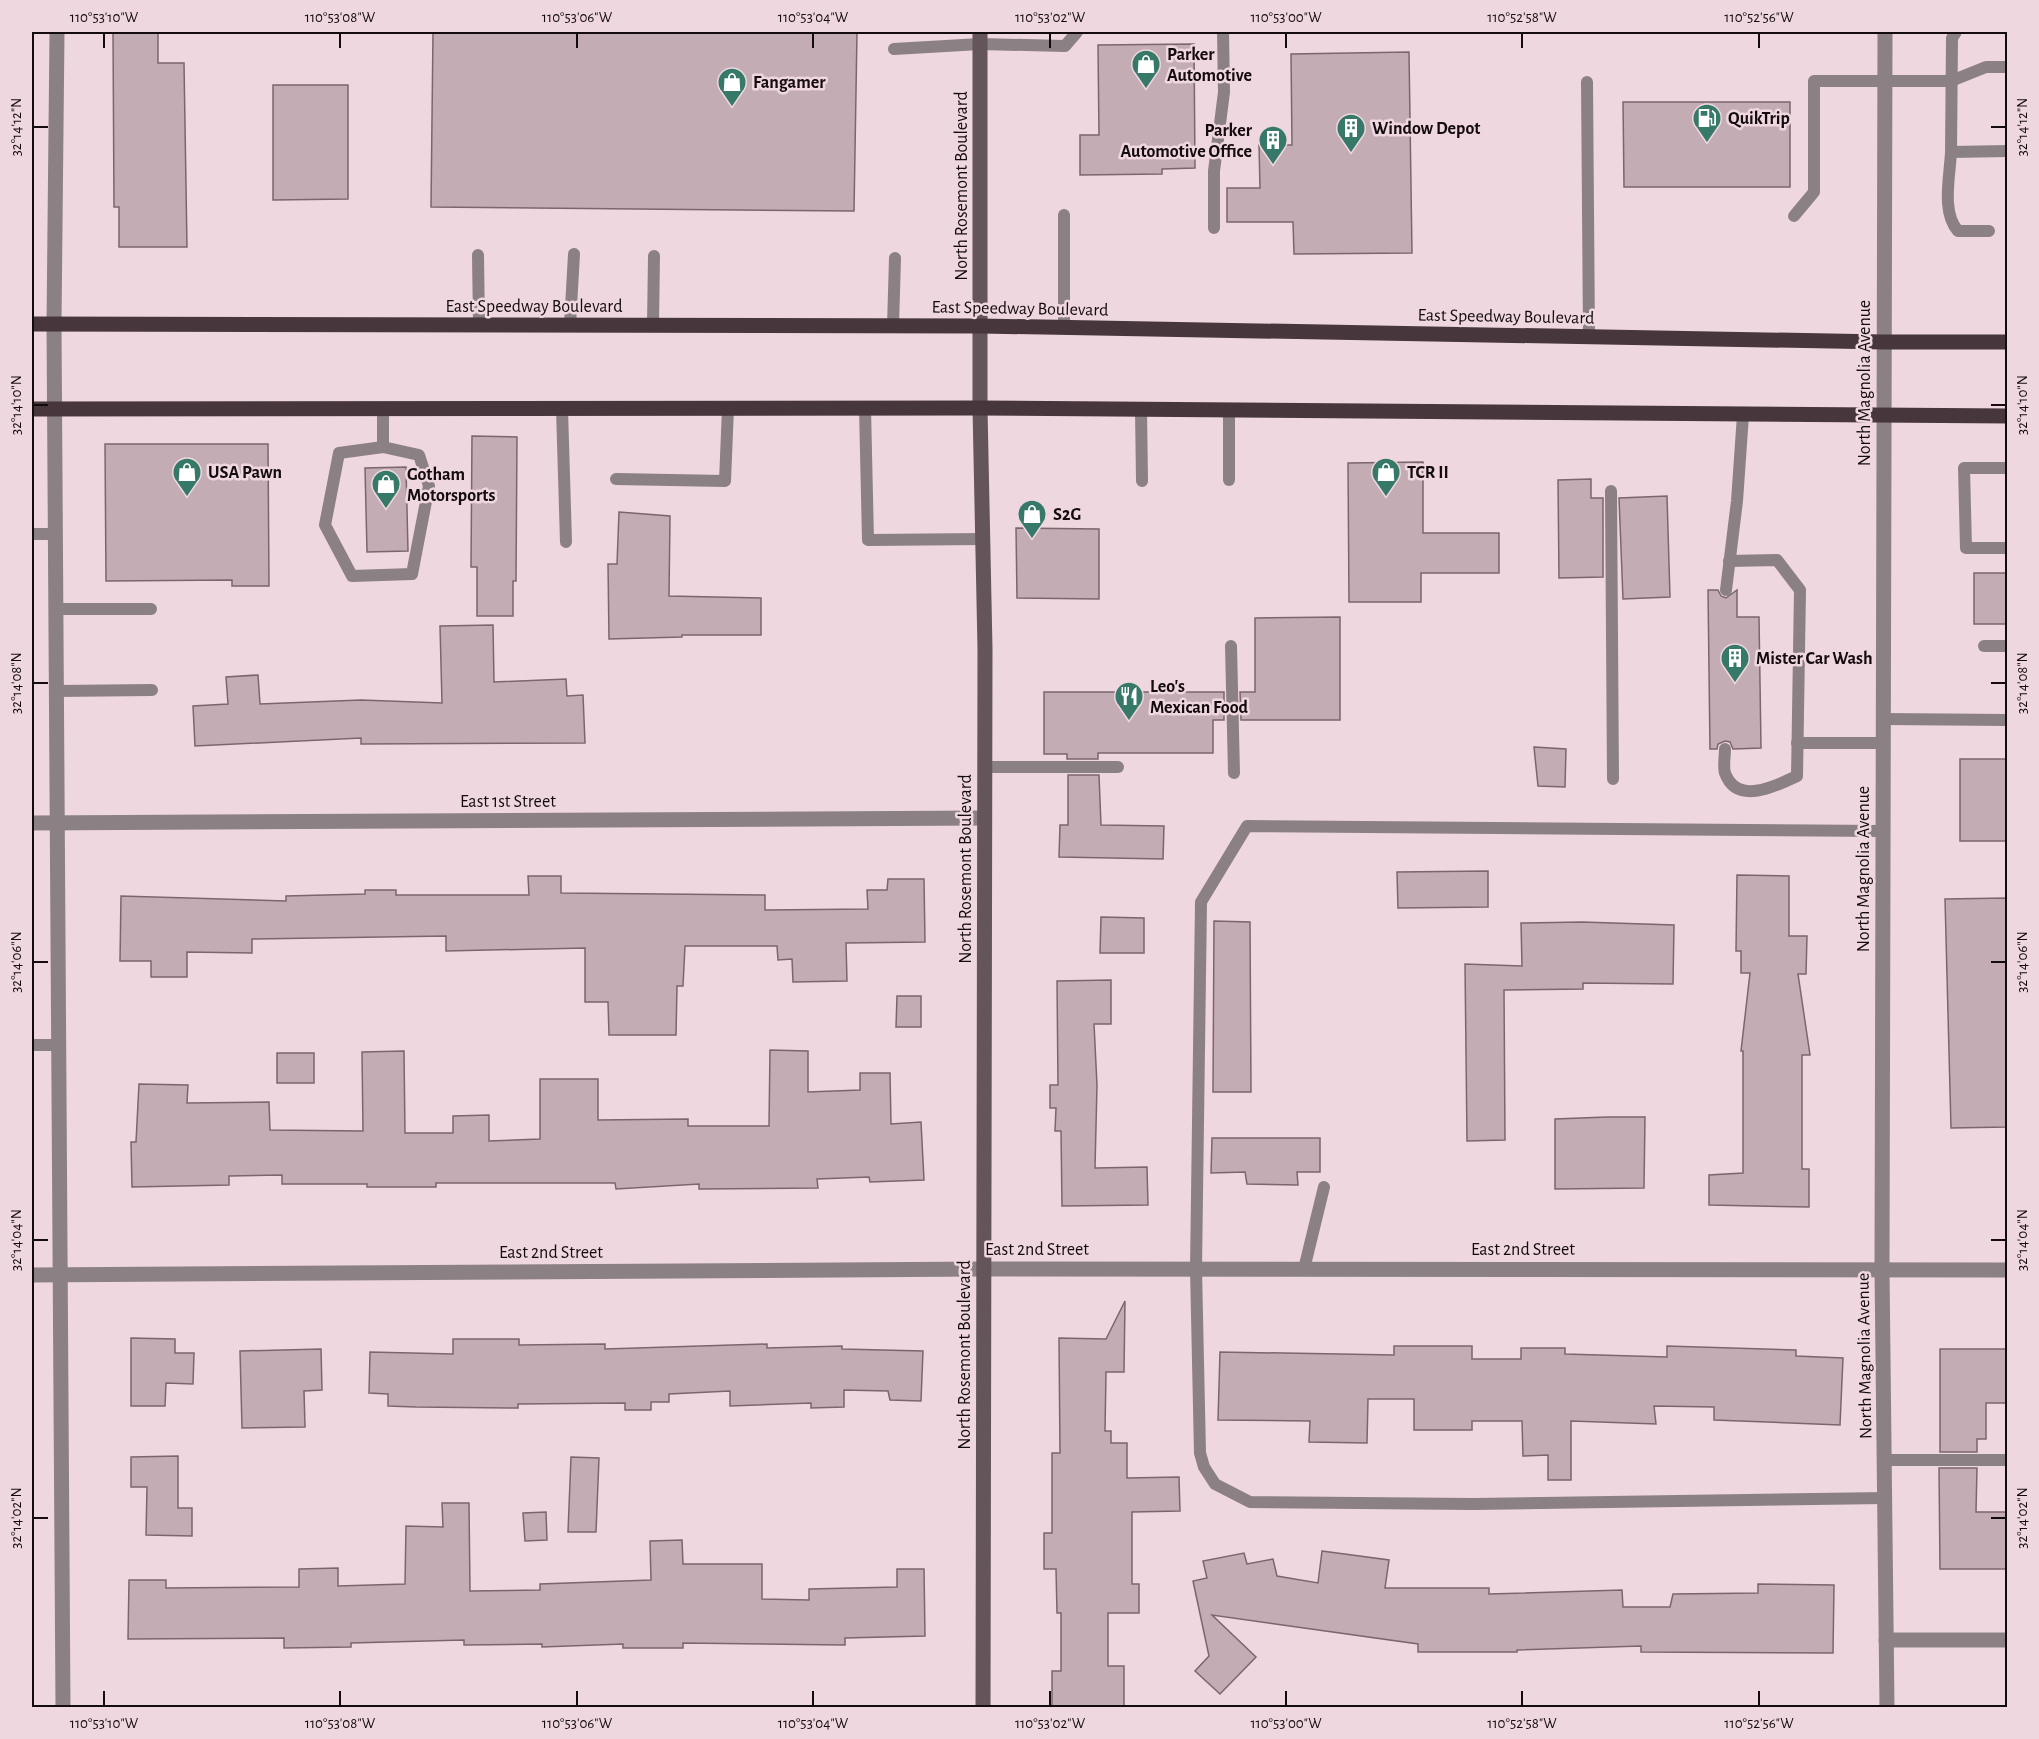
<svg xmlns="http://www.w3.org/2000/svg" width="2039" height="1739" font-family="'Alegreya Sans',sans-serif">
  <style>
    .building { fill: #c3acb4; stroke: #7c666e; stroke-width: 1.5 }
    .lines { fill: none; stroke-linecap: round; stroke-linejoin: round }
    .lane { stroke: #8b8184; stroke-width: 12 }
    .street { stroke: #8b8184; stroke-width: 15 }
    .secondary { stroke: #63555a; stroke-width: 15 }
    .primary { stroke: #47373d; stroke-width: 15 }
    .ticks { fill: none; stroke: #130b0e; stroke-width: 2 }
    .labels { text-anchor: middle; stroke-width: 5; stroke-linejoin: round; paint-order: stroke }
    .poi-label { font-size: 18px; font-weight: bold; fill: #130b0e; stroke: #efd7df; text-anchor: start }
    .street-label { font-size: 18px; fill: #130b0e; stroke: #efd7df }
    .neatline { fill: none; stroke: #130b0e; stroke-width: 2 }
    .ticks-label { font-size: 15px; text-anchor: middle; fill: #130b0e }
  </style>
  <rect width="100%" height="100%" fill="#efd7df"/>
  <g class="building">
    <polygon points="113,32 158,32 158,63 184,63 187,247 119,247 119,207 114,207"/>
    <polygon points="433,32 857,32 854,211 431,207"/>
    <polygon points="1194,44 1195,168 1162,169 1162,174 1080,175 1080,135 1099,135 1098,45"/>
    <polygon points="1409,52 1412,253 1294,254 1293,222 1227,222 1227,188 1260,188 1259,145 1292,145 1291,54"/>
    <polygon points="273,85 348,85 348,199 273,200"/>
    <polygon points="1623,102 1790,102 1790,187 1624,187"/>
    <polygon points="472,436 517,437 516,581 513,581 513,616 477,616 477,567 471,567"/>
    <polygon points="105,444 268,444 269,586 232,586 232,580 106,581"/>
    <polygon points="1423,462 1423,533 1499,533 1499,573 1421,573 1421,602 1349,602 1348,463"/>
    <polygon points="406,467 408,551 367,552 365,468"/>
    <polygon points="1591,479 1591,498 1603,498 1603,577 1559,578 1558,480"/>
    <polygon points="1667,496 1670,597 1623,599 1619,498"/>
    <polygon points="619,512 670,516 669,596 761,598 761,635 682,635 682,637 609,639 608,564 617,564"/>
    <polygon points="1016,528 1099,529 1099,599 1017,598"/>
    <rect x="1974" y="573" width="33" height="51"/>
    <polygon points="1708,590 1718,590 1721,596 1726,598 1737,590 1737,617 1759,617 1761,748 1733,749 1730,742 1725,741 1718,744 1717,749 1710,749"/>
    <polygon points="1340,617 1340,720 1241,720 1240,692 1255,692 1255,618"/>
    <polygon points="493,625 494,682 566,679 567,696 583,695 585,743 361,744 361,738 195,746 193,706 228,704 226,677 258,675 260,704 361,700 442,703 440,626"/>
    <polygon points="1044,692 1224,692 1224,720 1213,720 1213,753 1098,753 1098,759 1067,759 1067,754 1044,754"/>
    <polygon points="1534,747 1566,749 1565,787 1538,786"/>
    <rect x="1960" y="759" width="47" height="82"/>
    <polygon points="1068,775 1099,775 1101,825 1164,826 1163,859 1059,857 1060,825 1068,825"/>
    <polygon points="1488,871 1488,907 1398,908 1397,872"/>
    <polygon points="1737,875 1789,876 1789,936 1807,936 1806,974 1798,974 1810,1055 1802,1055 1802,1169 1809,1169 1809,1207 1709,1205 1709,1175 1743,1173 1743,1051 1741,1051 1750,973 1741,973 1741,951 1736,951"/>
    <polygon points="528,876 561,876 561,893 765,895 765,910 868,909 867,890 887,890 888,879 924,879 925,942 846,943 847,981 793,982 792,959 778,960 777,946 685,946 683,986 677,986 676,1035 609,1035 608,1002 585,1002 585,948 446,951 446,936 252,939 252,953 187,952 187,977 151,977 151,961 120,961 121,896 286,901 286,896 365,894 365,890 396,890 396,895 529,895"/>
    <polygon points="2007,898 2007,1127 1951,1128 1945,899"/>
    <polygon points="1101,917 1144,918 1144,953 1100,953"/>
    <polygon points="1214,921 1250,922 1251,1092 1213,1092"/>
    <polygon points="1582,922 1674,925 1673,984 1583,983 1583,989 1504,990 1505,1140 1467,1141 1465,964 1522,966 1521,923"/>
    <polygon points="1111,980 1111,1024 1094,1024 1097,1085 1095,1168 1147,1167 1148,1205 1062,1206 1061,1131 1055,1131 1056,1108 1050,1108 1050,1085 1058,1085 1057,981"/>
    <polygon points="897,996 921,996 921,1027 896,1027"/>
    <polygon points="770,1050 808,1051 808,1092 860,1090 860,1073 890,1073 891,1124 921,1122 924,1180 870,1182 869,1177 817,1179 818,1188 699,1189 699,1184 616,1189 615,1183 436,1183 436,1187 367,1187 367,1184 282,1184 282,1175 229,1176 229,1185 132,1187 131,1142 136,1142 139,1084 188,1085 187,1103 269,1102 270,1130 363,1131 362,1052 404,1051 405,1133 453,1133 453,1116 489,1115 489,1141 540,1139 540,1079 598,1079 598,1120 688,1119 688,1126 769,1126"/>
    <rect x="277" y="1053" width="37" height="30"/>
    <polygon points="1607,1117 1645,1117 1644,1188 1555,1189 1555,1119"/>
    <polygon points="1212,1138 1320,1138 1320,1172 1297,1172 1298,1185 1247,1184 1245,1172 1211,1173"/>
    <polygon points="1125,1301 1124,1372 1106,1372 1105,1431 1111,1431 1111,1443 1127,1443 1127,1478 1179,1477 1180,1511 1132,1512 1132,1584 1139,1584 1139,1613 1108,1613 1108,1666 1124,1666 1124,1707 1052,1707 1052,1671 1061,1671 1061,1613 1057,1613 1056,1569 1044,1569 1044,1533 1052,1533 1052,1453 1060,1453 1059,1338 1106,1339"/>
    <polygon points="131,1338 175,1339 175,1353 194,1353 193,1384 166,1383 165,1406 131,1406"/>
    <polygon points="453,1339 519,1339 519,1345 605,1344 605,1349 767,1344 767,1348 842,1346 842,1349 923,1351 921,1401 890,1400 888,1391 844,1390 844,1407 811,1408 811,1403 730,1406 730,1391 669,1394 669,1402 651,1402 651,1410 625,1410 625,1403 518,1404 518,1408 416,1407 388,1406 388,1394 369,1393 370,1352 453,1354"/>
    <polygon points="1394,1346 1472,1346 1472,1359 1521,1359 1521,1348 1565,1348 1565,1354 1667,1357 1667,1346 1796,1350 1796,1356 1843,1358 1840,1425 1714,1420 1714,1407 1654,1406 1656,1424 1571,1421 1571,1480 1548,1480 1548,1455 1523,1456 1522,1421 1472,1421 1472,1430 1414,1430 1414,1399 1368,1399 1367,1443 1309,1442 1310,1421 1218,1420 1220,1352 1394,1355"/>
    <polygon points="321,1349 322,1390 304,1391 305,1427 242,1428 240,1351"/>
    <polygon points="1940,1349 2007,1349 2007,1403 1986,1403 1986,1439 1977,1439 1977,1452 1940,1452"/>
    <polygon points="178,1456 178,1508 192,1508 192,1536 146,1535 147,1487 131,1487 131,1457"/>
    <polygon points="571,1457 599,1458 596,1532 568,1532"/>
    <polygon points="1939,1468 1977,1468 1976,1512 2007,1512 2007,1569 1940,1569"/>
    <polygon points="442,1503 469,1503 470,1591 540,1590 540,1584 651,1580 650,1541 682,1540 683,1564 762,1564 762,1599 809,1600 809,1589 897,1587 897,1569 924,1569 925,1636 845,1638 845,1645 683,1643 683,1648 623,1648 623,1644 542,1647 542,1644 464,1645 464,1640 351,1643 351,1647 284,1648 284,1638 128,1639 129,1580 166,1580 166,1588 299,1587 299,1569 338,1568 338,1586 405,1584 406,1526 443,1527"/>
    <polygon points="546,1512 547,1540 525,1541 523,1513"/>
    <polygon points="1322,1551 1389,1560 1385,1588 1489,1588 1489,1594 1622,1590 1623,1607 1670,1607 1673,1594 1758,1593 1758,1584 1834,1585 1833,1653 1641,1652 1641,1646 1517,1650 1517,1652 1418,1652 1418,1644 1212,1615 1256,1657 1220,1694 1195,1671 1209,1656 1193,1581 1207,1578 1203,1561 1244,1553 1247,1564 1273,1559 1277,1576 1318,1583"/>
  </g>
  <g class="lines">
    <g class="lane">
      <polyline points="1956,32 1952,38 1951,152 2008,151"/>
      <polyline points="894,49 980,44 1065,46 1077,32"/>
      <polyline points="1587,82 1589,337"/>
      <path d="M1951 152C1950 176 1941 212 1958 231H1989"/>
      <polyline points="1794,216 1814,192 1814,81 1951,81 1986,67 2008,67"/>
      <polyline points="1214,228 1214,171 1224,92 1223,32"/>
      <polyline points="478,255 479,325"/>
      <polyline points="570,325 574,254"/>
      <polyline points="653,325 654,256"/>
      <polyline points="893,326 895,258"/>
      <polyline points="1064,327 1064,215"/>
      <polyline points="865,408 868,540 983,539"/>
      <polyline points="562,409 566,542"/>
      <polyline points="1141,410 1142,481"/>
      <polyline points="1229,411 1229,480"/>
      <polyline points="383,447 339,453 325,525 352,576 412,574 429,486 419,455 383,447 383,409"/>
      <polyline points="2008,468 1964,468 1966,548 2008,548"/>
      <polyline points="616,479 725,481 728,408"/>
      <polyline points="1611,491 1613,779"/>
      <polyline points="32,534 56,534"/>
      <polyline points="1726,590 1737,501 1743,415"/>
      <polyline points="56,609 151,609"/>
      <polyline points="1231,646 1234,773"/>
      <polyline points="1984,646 2008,646"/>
      <polyline points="57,691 152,690"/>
      <polyline points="1883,719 2008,720"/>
      <polyline points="1797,743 1883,743"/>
      <path d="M1725 749C1725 756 1723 767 1725 773 1737 806 1776 786 1797 776L1800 590 1777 560 1729 561"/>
      <polyline points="984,767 1118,767"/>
      <polyline points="1883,831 1247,826 1201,902 1196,1269 1200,1453 1204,1467 1215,1484 1250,1502 1474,1504 1885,1498"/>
      <polyline points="32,1045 59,1045"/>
      <polyline points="1304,1269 1324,1187"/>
      <polyline points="1884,1460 2008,1460"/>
    </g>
    <g class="street">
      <polyline points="57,32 54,324 63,1708"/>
      <polyline points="1885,32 1882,1269 1887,1708"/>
      <polyline points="32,823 984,818"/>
      <polyline points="32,1275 983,1269 2008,1270"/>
      <polyline points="1886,1640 2008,1640"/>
    </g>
    <polyline class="secondary" points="980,32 980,408 985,649 983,1708"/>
    <g class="primary">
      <polyline points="32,324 981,326 1884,342 2008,342"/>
      <polyline points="32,409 980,408 2008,416"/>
    </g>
  </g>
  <path class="ticks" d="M104 33V48M340 33V48M577 33V48M813 33V48M1050 33V48M1286 33V48M1522 33V48M1759 33V48M33 127H48M1991 127H2006M33 405H48M1991 405H2006M33 683H48M1991 683H2006M33 962H48M1991 962H2006M33 1240H48M1991 1240H2006M33 1518H48M1991 1518H2006M104 1691V1706M340 1691V1706M577 1691V1706M813 1691V1706M1050 1691V1706M1286 1691V1706M1522 1691V1706M1759 1691V1706"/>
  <defs>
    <g id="shop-pin" transform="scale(1.5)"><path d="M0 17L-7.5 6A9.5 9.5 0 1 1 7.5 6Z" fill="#377969" stroke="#efd7df"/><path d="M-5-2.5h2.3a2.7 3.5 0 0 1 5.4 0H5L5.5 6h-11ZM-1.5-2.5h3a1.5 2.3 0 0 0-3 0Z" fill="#fff"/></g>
    <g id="fuel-pin" transform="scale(1.5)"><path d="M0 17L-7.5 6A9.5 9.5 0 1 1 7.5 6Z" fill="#377969" stroke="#efd7df"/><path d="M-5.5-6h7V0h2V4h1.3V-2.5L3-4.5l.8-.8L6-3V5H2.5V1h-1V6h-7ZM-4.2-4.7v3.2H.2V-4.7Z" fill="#fff"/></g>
    <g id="building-pin" transform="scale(1.5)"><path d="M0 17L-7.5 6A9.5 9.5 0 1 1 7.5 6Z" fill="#377969" stroke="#efd7df"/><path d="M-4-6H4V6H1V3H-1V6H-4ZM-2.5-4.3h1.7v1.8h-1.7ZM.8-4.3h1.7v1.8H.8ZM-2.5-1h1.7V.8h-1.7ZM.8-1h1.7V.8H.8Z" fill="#fff"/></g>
    <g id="restaurant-pin" transform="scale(1.5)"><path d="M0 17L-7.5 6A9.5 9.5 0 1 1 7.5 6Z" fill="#377969" stroke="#efd7df"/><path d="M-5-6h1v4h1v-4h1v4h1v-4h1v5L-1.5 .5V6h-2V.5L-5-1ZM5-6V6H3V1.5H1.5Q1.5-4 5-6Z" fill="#fff"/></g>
  </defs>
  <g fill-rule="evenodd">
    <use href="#shop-pin" x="1146" y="64"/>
    <use href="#shop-pin" x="732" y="82"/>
    <use href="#fuel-pin" x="1707" y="118"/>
    <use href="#building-pin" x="1351" y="128"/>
    <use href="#building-pin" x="1273" y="140"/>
    <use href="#shop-pin" x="187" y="472"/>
    <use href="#shop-pin" x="1386" y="472"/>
    <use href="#shop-pin" x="386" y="484"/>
    <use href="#shop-pin" x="1032" y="514"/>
    <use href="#building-pin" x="1735" y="658"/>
    <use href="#restaurant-pin" x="1129" y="696"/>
  </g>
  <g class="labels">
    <g class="poi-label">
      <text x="1167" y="60">Parker<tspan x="1167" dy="21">Automotive</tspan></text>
      <text x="753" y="88">Fangamer</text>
      <text x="1728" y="124">QuikTrip</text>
      <text x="1372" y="134">Window Depot</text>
      <text x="1252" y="136" text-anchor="end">Parker<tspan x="1252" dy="21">Automotive Office</tspan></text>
      <text x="208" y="478">USA Pawn</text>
      <text x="1407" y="478">TCR II</text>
      <text x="407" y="480">Gotham<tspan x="407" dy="21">Motorsports</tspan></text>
      <text x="1053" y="520">S2G</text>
      <text x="1756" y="664">Mister Car Wash</text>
      <text x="1150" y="692">Leo's<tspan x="1150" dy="21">Mexican Food</tspan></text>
    </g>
    <g class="street-label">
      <text transform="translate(961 186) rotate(-90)" y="6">North Rosemont Boulevard</text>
      <text x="534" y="312">East Speedway Boulevard</text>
      <text transform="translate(1020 308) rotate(1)" y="6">East Speedway Boulevard</text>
      <text transform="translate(1506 316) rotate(1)" y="6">East Speedway Boulevard</text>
      <text transform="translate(1864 383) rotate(-90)" y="6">North Magnolia Avenue</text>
      <text x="508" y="807">East 1st Street</text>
      <text transform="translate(965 869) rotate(-90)" y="6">North Rosemont Boulevard</text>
      <text transform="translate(1863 869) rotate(-90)" y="6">North Magnolia Avenue</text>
      <text x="1037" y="1255">East 2nd Street</text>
      <text x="1523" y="1255">East 2nd Street</text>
      <text x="551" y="1258">East 2nd Street</text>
      <text transform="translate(964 1355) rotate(-90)" y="6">North Rosemont Boulevard</text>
      <text transform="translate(1864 1356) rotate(-91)" y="6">North Magnolia Avenue</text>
    </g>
  </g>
  <rect width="2039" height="1739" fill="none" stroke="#efd7df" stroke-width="66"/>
  <rect x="33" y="33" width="1973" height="1673" class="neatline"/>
  <g class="ticks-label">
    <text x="104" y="22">110°53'10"W</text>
    <text x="340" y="22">110°53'08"W</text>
    <text x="577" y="22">110°53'06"W</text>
    <text x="813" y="22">110°53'04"W</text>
    <text x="1050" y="22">110°53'02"W</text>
    <text x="1286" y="22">110°53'00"W</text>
    <text x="1522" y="22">110°52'58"W</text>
    <text x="1759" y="22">110°52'56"W</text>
    <text transform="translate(16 127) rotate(-90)" y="5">32°14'12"N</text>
    <text transform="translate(2022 127) rotate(-90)" y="5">32°14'12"N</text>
    <text transform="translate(16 405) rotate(-90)" y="5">32°14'10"N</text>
    <text transform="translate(2022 405) rotate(-90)" y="5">32°14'10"N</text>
    <text transform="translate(16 683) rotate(-90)" y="5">32°14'08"N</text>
    <text transform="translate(2022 683) rotate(-90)" y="5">32°14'08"N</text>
    <text transform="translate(16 962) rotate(-90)" y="5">32°14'06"N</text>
    <text transform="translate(2022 962) rotate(-90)" y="5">32°14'06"N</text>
    <text transform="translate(16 1240) rotate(-90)" y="5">32°14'04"N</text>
    <text transform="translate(2022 1240) rotate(-90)" y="5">32°14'04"N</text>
    <text transform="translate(16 1518) rotate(-90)" y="5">32°14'02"N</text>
    <text transform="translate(2022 1518) rotate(-90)" y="5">32°14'02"N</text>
    <text x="104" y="1728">110°53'10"W</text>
    <text x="340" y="1728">110°53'08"W</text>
    <text x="577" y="1728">110°53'06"W</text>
    <text x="813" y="1728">110°53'04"W</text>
    <text x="1050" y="1728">110°53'02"W</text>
    <text x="1286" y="1728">110°53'00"W</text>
    <text x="1522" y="1728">110°52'58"W</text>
    <text x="1759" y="1728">110°52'56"W</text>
  </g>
</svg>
